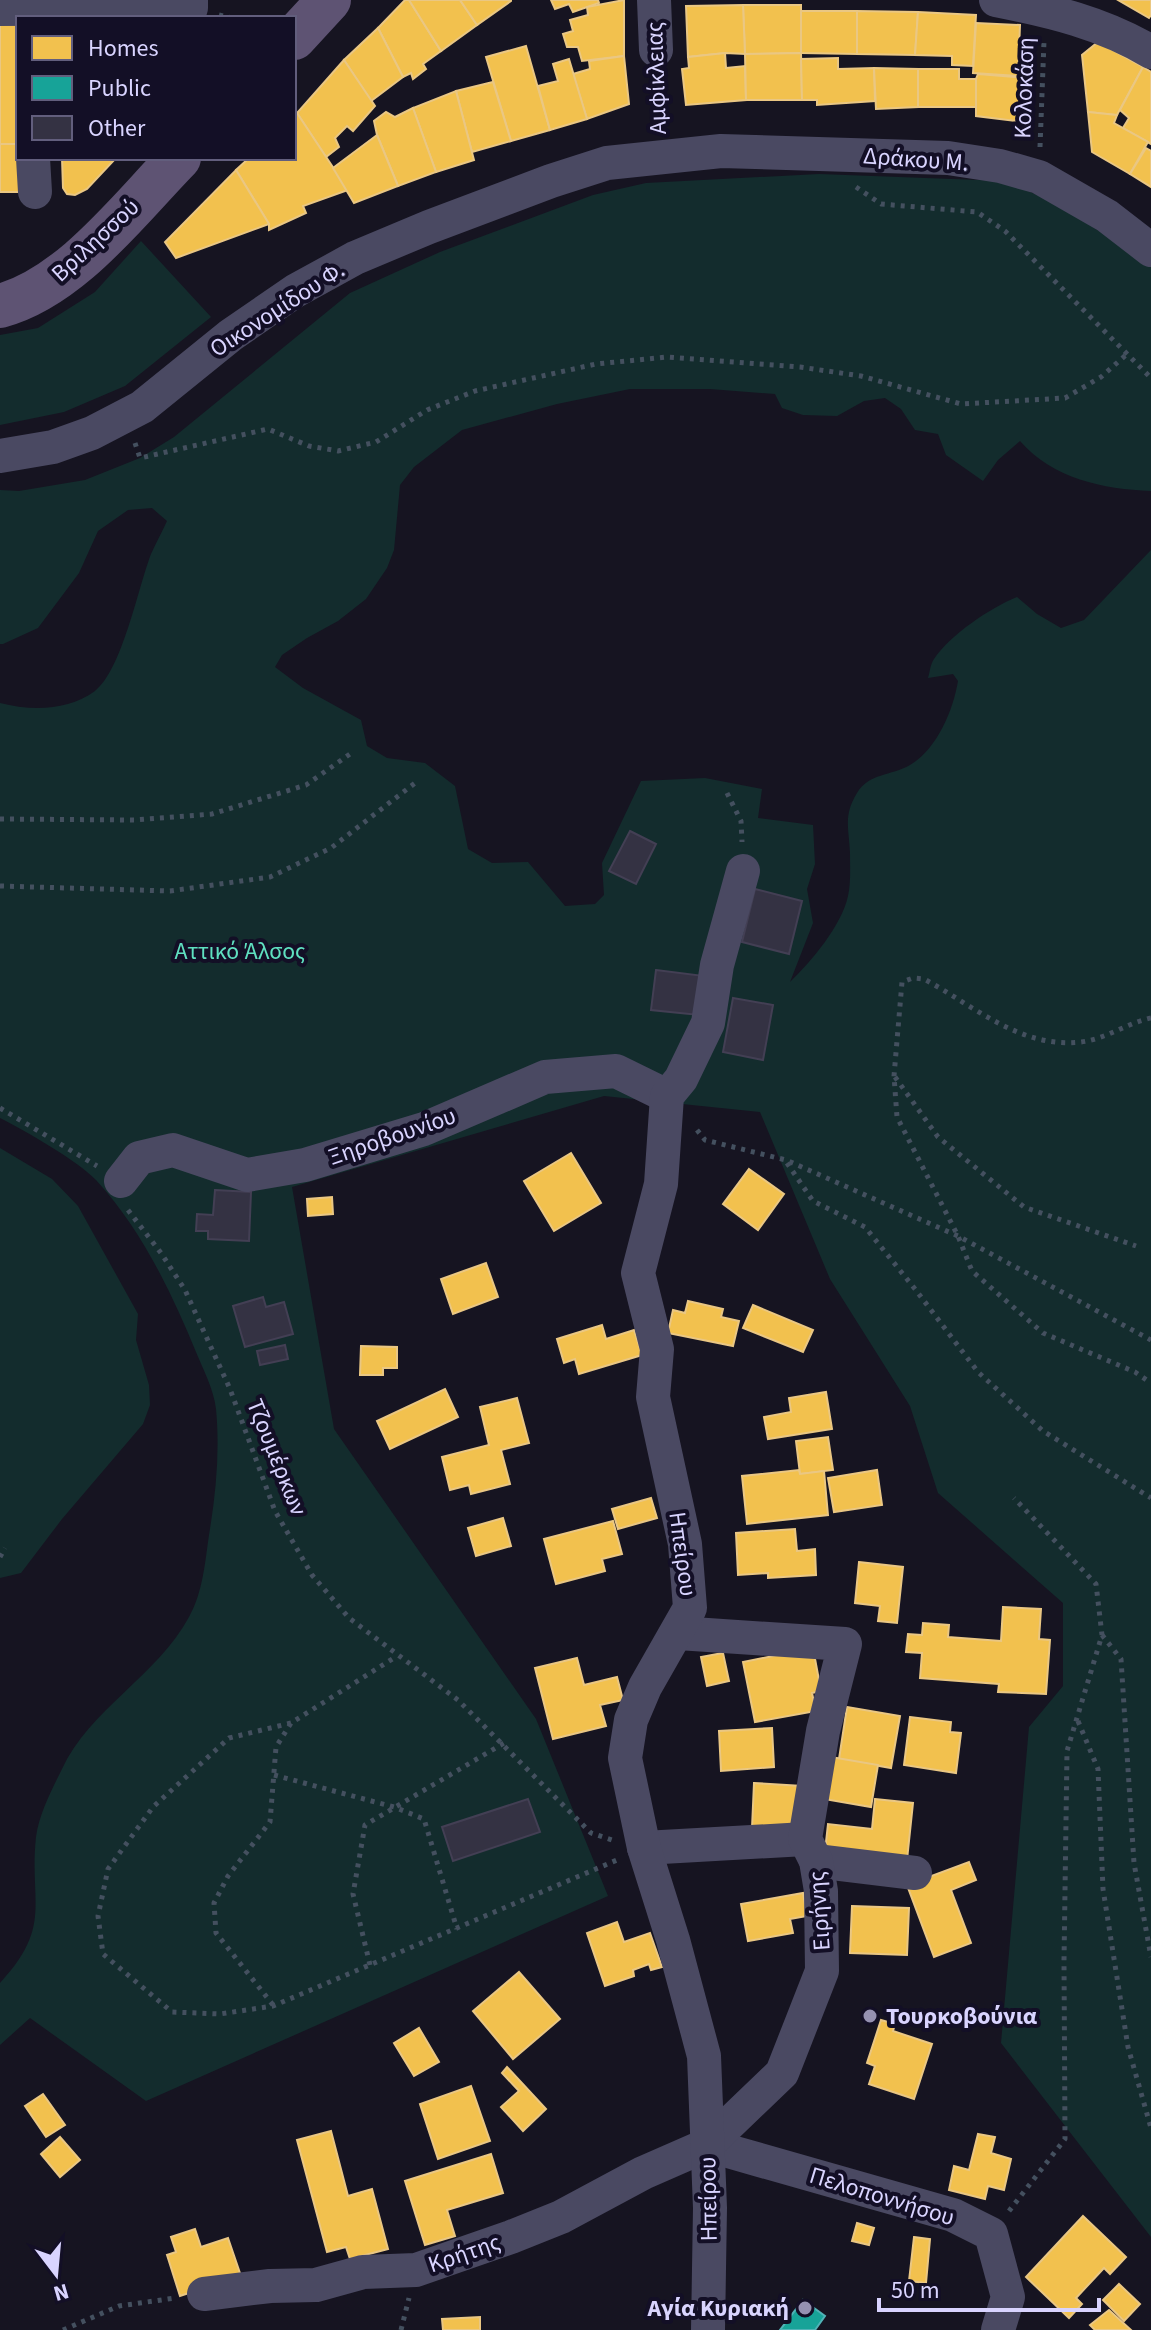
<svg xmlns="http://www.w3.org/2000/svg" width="1151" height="2330" font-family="'Source Sans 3',sans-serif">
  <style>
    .green { fill: #132c2d }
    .homes { fill: #f2c14e; stroke: #eac783; stroke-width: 2 }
    .public { fill: #17a398; stroke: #51b2b7; stroke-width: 2 }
    .building { fill: #343243; stroke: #433f54; stroke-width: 2 }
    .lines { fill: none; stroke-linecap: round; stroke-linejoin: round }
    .path { stroke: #44505f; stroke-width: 5; stroke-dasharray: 4 6; stroke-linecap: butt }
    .minor { stroke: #4a4962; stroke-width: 34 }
    .major { stroke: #5e5373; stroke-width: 44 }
    .poi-dot { fill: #9591b1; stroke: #130f26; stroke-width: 3 }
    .labels { text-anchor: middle; stroke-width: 8; stroke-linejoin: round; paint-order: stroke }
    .street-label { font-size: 24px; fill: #d9d4ff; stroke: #130f26 }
    .park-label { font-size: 24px; fill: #5fe0c0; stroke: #130f26 }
    .poi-label { font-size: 24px; font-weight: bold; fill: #d9d4ff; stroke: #130f26; text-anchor: start }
  </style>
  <rect width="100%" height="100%" fill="#161421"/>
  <g class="green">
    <path d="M819 174 1005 181 1056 203 1151 265V491C1103 489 1053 479 1020 441L998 460 983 481 946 455 938 434 915 430 901 409 885 398 864 401 837 416 803 415 782 408 775 394 710 389H630L557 404 462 430 414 467 400 485 394 550 387 568 366 599 338 621 307 638 282 655 275 667 303 688 361 720 367 746 387 758 425 763 455 786 468 849 492 863 528 862 565 906 595 904 604 895 602 863 641 781 705 778 762 789 758 818 813 825 815 864 807 889 813 923 790 982C811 962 842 925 848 896 851 883 850 866 850 853 849 828 843 816 857 793 869 773 891 776 910 765 937 749 953 711 958 681L953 674 928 678C930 672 930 665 934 659 950 635 990 608 1017 597L1037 614 1061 628 1084 620 1151 550V2237L1001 2043 1029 1727 1063 1686V1603L938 1493 910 1406 830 1279 760 1112 604 1096 292 1187 334 1429 536 1719 608 1896 146 2101 30 2018 0 2045V1983C53 1926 29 1903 36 1837 39 1814 52 1789 62 1769 89 1710 158 1675 189 1617 203 1592 205 1562 209 1535 216 1493 220 1451 216 1409 214 1390 203 1369 196 1352 171 1291 141 1229 96 1180 77 1160 25 1131 0 1118V703C31 711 68 711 95 691 122 670 138 588 151 554 156 543 162 532 167 521L152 508 128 510 98 531 79 573 38 628 3 644H0V490L19 491 85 480 140 458 174 437 350 293 440 252 593 195 646 183Z"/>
    <polygon points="141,241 211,317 125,386 64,412 0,425 0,335 38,328 95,292"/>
    <polygon points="0,1148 52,1179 78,1206 138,1314 136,1340 149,1385 150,1405 143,1424 62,1519 21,1573 0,1578"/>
  </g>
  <g class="homes">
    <polygon points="405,0 409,0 441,51 423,64 426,69 413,79 411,73 403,77 378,28"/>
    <polygon points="409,0 460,0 477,25 441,51"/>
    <polygon points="460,0 511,0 511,1 477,25"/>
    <polygon points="551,0 598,0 599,3 573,12 569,4 555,9"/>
    <polygon points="624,0 624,56 582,61 578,47 567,47 563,34 573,31 570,20 588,15 587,7"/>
    <polygon points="1118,0 1151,0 1151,15 1149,18"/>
    <polygon points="743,5 801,5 801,53 745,54"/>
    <polygon points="743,5 745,54 725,53 688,57 686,6"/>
    <polygon points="801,11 857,11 857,54 801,53"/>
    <polygon points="857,11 918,12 915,55 857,54"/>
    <polygon points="918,12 976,15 973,66 952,65 952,56 915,55"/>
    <polygon points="0,22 17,22 18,144 0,144"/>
    <polygon points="976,23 1020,25 1018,76 973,73"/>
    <polygon points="378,28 403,77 371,101 344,60"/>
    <polygon points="1098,42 1143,67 1117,115 1088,112 1082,55"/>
    <polygon points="526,46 550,130 511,141 486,57"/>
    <polygon points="725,53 726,68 745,66 746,100 686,105 682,69 689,68 688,57"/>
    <polygon points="801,53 802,100 746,100 745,54"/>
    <polygon points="624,56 629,104 587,119 573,74 590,69 589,61"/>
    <polygon points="838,58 838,69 874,68 875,101 817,105 817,100 802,100 801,59"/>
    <polygon points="569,59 587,119 550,130 538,86 558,81 553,64"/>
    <polygon points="344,60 375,106 353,131 347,126 335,138 339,147 326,157 297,113"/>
    <polygon points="1143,67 1151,72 1151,144 1123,128 1129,118 1120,110"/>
    <polygon points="874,68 918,69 918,107 876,109"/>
    <polygon points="918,69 959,69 959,79 976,79 976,107 918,107"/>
    <polygon points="978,74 1026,78 1023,122 976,116 976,79"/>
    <polygon points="493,82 511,141 472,152 456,91"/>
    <polygon points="456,91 474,160 436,172 413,108"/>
    <polygon points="413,108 436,172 398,186 377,135 374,121 386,112 395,117"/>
    <polygon points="1088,112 1117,115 1114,123 1148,142 1130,174 1092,152"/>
    <polygon points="297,113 348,190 303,206 306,213 269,230 269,224 236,170 249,158 294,158 294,116"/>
    <polygon points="377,135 398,186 354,203 333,168"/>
    <polygon points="0,144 18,144 24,192 0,192"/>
    <polygon points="1146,148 1151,151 1151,187 1130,174"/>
    <polygon points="62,158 116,158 87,189 75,195 67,194 63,188"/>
    <polygon points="236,170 269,224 176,258 165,242"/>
    <polygon points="571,1153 601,1203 554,1231 524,1181"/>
    <polygon points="749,1169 784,1194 758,1230 723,1204"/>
    <polygon points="332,1197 333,1214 308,1216 307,1199"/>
    <polygon points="486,1263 498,1297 453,1314 441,1279"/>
    <polygon points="688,1301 723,1309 721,1317 739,1321 733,1346 668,1333 673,1310 685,1313"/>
    <polygon points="753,1305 813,1330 803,1352 743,1328"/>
    <polygon points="602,1325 606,1339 634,1330 642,1355 579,1374 575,1359 564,1363 557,1339"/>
    <polygon points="361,1346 397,1347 397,1368 383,1368 383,1375 360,1375"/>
    <polygon points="445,1389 458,1417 390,1449 377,1421"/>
    <polygon points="826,1392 832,1429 768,1439 764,1417 791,1412 789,1398"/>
    <polygon points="517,1398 529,1443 501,1450 510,1484 471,1494 469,1485 450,1490 442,1457 489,1445 480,1407"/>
    <polygon points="828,1437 833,1470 800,1474 796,1441"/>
    <polygon points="799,1470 800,1474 824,1471 828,1515 747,1524 742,1476"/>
    <polygon points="877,1470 882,1505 834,1512 828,1478"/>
    <polygon points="651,1498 657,1518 618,1529 612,1509"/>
    <polygon points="503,1518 511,1546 476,1556 468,1528"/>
    <polygon points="613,1521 622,1554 602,1559 605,1571 556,1584 544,1539"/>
    <polygon points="795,1529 797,1551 815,1549 816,1575 768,1578 768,1573 738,1575 736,1533"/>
    <polygon points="859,1562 903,1567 897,1623 878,1621 880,1606 855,1603"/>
    <polygon points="1003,1607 1041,1609 1039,1639 1050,1640 1046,1694 998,1692 999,1684 920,1678 922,1653 906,1652 908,1634 922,1635 923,1623 949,1625 948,1637 1001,1641"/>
    <polygon points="813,1648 821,1691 812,1693 816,1711 755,1722 743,1662"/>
    <polygon points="723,1653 729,1681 707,1686 701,1657"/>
    <polygon points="577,1658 584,1685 617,1677 623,1700 600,1705 606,1726 553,1739 535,1668"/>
    <polygon points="847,1707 900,1716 891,1768 839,1759"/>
    <polygon points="910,1717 951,1722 950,1732 961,1733 956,1773 904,1765"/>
    <polygon points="772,1728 774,1767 721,1771 719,1731"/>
    <polygon points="831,1757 878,1765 871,1807 824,1799"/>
    <polygon points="754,1783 802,1786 799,1831 752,1828"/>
    <polygon points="875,1799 913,1803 907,1860 825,1851 828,1824 872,1829"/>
    <polygon points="969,1862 976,1880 951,1890 971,1943 934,1957 907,1885"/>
    <polygon points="803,1893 807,1916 790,1919 793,1933 748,1941 741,1904"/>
    <polygon points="852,1906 909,1908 907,1955 850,1953"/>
    <polygon points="617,1922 624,1942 650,1933 662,1967 651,1970 649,1964 633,1970 634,1976 605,1986 587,1933"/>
    <polygon points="519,1972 560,2019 513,2059 473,2011"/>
    <polygon points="881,2020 895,2024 893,2031 932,2044 914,2099 869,2084 875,2066 867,2063"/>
    <polygon points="419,2028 439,2062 414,2076 394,2043"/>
    <polygon points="507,2067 546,2109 523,2131 501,2107 519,2091 502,2073"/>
    <polygon points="471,2086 490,2141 438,2159 420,2104"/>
    <polygon points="43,2094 65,2125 46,2137 25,2106"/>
    <polygon points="331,2131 348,2196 372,2189 388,2249 350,2259 346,2247 327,2252 297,2140"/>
    <polygon points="978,2134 995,2137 991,2153 1011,2159 1004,2190 988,2186 985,2199 949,2190 954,2166 969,2170"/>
    <polygon points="60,2137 80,2160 60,2177 41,2154"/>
    <polygon points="491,2154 503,2193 447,2210 455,2236 425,2245 405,2181"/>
    <polygon points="1083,2216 1126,2257 1110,2274 1104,2268 1076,2298 1082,2304 1069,2318 1026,2277"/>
    <polygon points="857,2223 874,2228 869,2245 852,2241"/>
    <polygon points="195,2229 201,2247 228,2238 241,2276 180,2296 167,2255 176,2252 171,2237"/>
    <polygon points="914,2237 930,2239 926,2283 909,2281"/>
    <polygon points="1119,2284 1140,2304 1124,2321 1103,2300"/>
    <polygon points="1109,2310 1131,2330 1095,2330 1090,2325"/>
    <polygon points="480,2317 480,2330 443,2330 442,2319"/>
  </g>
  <polygon class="public" points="803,2300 825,2316 815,2330 780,2330"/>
  <g class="building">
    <polygon points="630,831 656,844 636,884 609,871"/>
    <polygon points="755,889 802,901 789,954 742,942"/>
    <polygon points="656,970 704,976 699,1015 651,1010"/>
    <polygon points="733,998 773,1005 763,1060 723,1052"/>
    <polygon points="215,1190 251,1192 249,1241 208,1239 208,1231 196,1231 197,1214 213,1215"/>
    <polygon points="263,1297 266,1307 284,1302 293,1334 245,1347 233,1306"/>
    <polygon points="285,1345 288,1359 260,1365 257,1351"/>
    <polygon points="528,1799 540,1832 453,1861 442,1827"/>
  </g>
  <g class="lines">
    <g class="path">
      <polyline points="219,15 232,18"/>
      <polyline points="656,77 658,127"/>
      <polyline points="1040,147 1044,41"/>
      <polyline points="856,187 881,204 977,212 1005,231 1151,378"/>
      <polyline points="135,443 140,458 268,429 309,446 338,451 376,442 427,410 475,391 596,364 667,357 800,367 861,376 961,404 1065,398 1101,377 1127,354"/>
      <polyline points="727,793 741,821 742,842"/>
      <polyline points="0,819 134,820 212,814 306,785 350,754"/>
      <polyline points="0,886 170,891 270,877 331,848 415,783"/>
      <path d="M1151 1018C1127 1023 1106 1039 1081 1042 1021 1049 974 1006 924 979L913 978 902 982 894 1076 897 1117 958 1236 972 1271 1043 1333 1135 1372 1151 1383"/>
      <polyline points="895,1077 938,1137 1024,1207 1136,1246"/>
      <polyline points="0,1108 97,1166"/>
      <polyline points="697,1130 705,1140 786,1160 958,1236 1151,1340"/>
      <polyline points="787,1163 813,1201 865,1227 915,1289 978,1372 1043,1431 1151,1498"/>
      <polyline points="128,1210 161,1253 185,1290 230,1389 275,1511 312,1575 349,1618 458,1700 591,1833 612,1840"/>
      <polyline points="0,1557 5,1548"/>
      <polyline points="1102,1635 1121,1659 1134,1863 1151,1957"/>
      <polyline points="1078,1721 1098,1769 1103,1889 1128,2047 1151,2128"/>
      <polyline points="291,1723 229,1738 153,1807 108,1869 98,1916 103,1954 172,2012 220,2014 273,2006 617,1860"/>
      <polyline points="274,1775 394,1807 424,1819 457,1929"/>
      <polyline points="370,1965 353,1894 365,1825 504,1743"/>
      <polyline points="273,2005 216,1933 214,1903 228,1876 270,1822 276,1747 291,1723 397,1656"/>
      <polyline points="1009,2211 1065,2139 1064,1961 1067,1751 1102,1635 1096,1584 1014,1498"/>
      <polyline points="63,2330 119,2306 175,2298"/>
      <polyline points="401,2330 409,2298"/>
    </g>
    <g class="minor">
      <polyline points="654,0 656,50"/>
      <path d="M996 0C1051 11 1103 23 1151 52"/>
      <polyline points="0,9 191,8 191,0"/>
      <polyline points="33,158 35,192"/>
      <polyline points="0,456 53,447 92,433 142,407 231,335 295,291 355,258 429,227 551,181 607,163 721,151 948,158 1000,166 1039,177 1107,216 1151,250"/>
      <polyline points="121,1181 139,1158 173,1150 247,1175 305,1165 424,1129 545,1077 616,1071 667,1096"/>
      <polyline points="644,1848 805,1839"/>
      <polyline points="816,1861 915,1873"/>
      <polyline points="707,2145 953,2215 991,2234 1008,2297 998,2330"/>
      <polyline points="204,2294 270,2286 316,2285 363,2272 416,2270 511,2237 561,2217 643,2173 707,2145 782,2073 822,1971 821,1891 816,1861 805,1839 823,1731 845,1644 678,1633"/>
      <polyline points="708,2330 710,2208 704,2056 673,1940 644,1848 625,1758 631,1720 645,1687 690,1608 685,1544 653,1397 657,1349 638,1273 661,1184 667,1096 681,1079 708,1023 717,965 743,871"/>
    </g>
    <g class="major">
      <polyline points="294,38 329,0"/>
      <path d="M0 306C71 287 129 209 179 158"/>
    </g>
  </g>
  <g class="poi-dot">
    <circle cx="870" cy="2016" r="8"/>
    <circle cx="805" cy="2308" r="8"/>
  </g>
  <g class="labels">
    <g class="street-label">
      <text transform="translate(656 78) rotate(-92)" y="8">Αμφίκλειας</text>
      <text transform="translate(1024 88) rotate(-88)" y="8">Κολοκάση</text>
      <text transform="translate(916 159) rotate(4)" y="8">Δράκου Μ.</text>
      <text transform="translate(95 240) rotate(-43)" y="8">Βριλησσού</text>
      <text transform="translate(277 309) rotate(-33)" y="8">Οικονομίδου Φ.</text>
      <text transform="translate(392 1136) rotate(-19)" y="8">Ξηροβουνίου</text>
      <text transform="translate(277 1457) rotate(68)" y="8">Τζουμέρκων</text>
      <text transform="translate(683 1554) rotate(82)" y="8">Ηπείρου</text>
      <text transform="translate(819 1911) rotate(-94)" y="8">Ειρήνης</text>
      <text transform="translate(882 2196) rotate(17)" y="8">Πελοποννήσου</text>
      <text transform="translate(708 2199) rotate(-91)" y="8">Ηπείρου</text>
      <text transform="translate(464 2253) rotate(-19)" y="8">Κρήτης</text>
    </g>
    <g class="park-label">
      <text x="240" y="959">Αττικό Άλσος</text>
    </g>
    <g class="poi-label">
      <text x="886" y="2024">Τουρκοβούνια</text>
      <text x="789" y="2316" text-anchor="end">Αγία Κυριακή</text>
    </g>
  </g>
  <rect x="16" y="16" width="280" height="144" fill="#130f26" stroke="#625e7d" stroke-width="2"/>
  <rect x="32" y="36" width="40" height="24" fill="#f2c14e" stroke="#625e7d" stroke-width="2"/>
  <text x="88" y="56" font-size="24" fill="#d9d4ff">Homes</text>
  <rect x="32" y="76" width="40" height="24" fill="#17a398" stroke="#625e7d" stroke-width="2"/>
  <text x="88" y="96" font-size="24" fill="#d9d4ff">Public</text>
  <rect x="32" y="116" width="40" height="24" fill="#343243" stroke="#625e7d" stroke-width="2"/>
  <text x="88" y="136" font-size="24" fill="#d9d4ff">Other</text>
  <g transform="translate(56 2274) rotate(164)" stroke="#130f26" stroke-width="6" paint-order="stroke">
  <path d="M0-6L14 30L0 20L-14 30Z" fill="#d9d4ff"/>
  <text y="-12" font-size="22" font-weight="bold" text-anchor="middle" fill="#d9d4ff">N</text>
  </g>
  <path d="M879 2298v12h220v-12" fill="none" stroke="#d9d4ff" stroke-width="4"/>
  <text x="891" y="2298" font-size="24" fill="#d9d4ff" stroke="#130f26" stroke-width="6" paint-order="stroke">50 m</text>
</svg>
